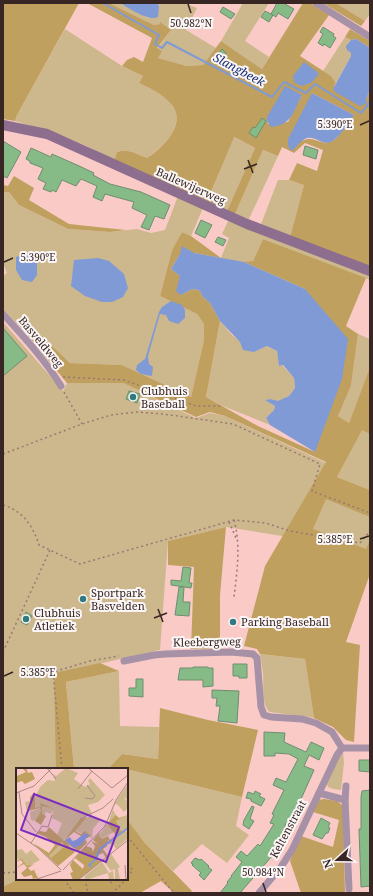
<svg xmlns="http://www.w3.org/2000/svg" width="373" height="896" font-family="'Noto Serif',serif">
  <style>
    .green { fill: #cdb88d }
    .forest { fill: #bfa05f; fill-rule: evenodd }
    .water { fill: #7f9ad5 }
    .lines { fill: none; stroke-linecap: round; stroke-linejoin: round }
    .stream { stroke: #7f9ad5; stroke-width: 2 }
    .building { fill: #86ba87; stroke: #708d70 }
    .path { stroke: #987874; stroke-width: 1.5; stroke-dasharray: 2 3; stroke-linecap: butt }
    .street { stroke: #a791a7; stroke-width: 7 }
    .secondary { stroke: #8e6e8f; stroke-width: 10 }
    .ticks { fill: none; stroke: #372624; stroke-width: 1.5 }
    .poi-dot { fill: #327a82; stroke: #fcf7f7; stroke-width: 1.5 }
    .labels { text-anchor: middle; stroke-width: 4; stroke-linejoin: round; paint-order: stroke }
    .street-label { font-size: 11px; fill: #372624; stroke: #fcf7f7 }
    .poi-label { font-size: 11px; fill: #372624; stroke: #fcf7f7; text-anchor: start }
    .water-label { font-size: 12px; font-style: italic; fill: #162f74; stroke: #fcf7f7 }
    .inset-river { fill: none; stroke: #7f9ad5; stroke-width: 2 }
    .inset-road { fill: none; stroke: #ac8985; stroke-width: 1 }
    .view { fill: #7b2cbf; fill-opacity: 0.15; stroke: #7b2cbf; stroke-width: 2 }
    .inset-edge { fill: none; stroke: #372624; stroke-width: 2 }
    .ticks-label { font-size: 10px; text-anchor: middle; fill: #372624; stroke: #fcf7f7; stroke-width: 4; stroke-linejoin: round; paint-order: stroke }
  </style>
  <rect width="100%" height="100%" fill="#facbc6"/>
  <g class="green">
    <polygon points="109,3 120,3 148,18 159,6 157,3 185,3 197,8 186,30 216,48 203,65 187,66 158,58 157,49 171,30 160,24 154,25"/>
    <polygon points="243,3 269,3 245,41 269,57 262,69 221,41"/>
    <polygon points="336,3 370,3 370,14 365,21"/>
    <path d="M65 29 122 66 143 76 139 83C150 88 162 94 170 103 189 122 163 148 147 158 136 154 129 148 117 152L114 161 87 146 58 134 15 121 17 115Z"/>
    <polygon points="345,37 351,40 348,43 348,50 351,53 351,56 336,83 331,76 323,71"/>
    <polygon points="233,137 255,148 227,211 219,206 223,198 211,193"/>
    <polygon points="263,150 278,156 249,219 247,219 235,214"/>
    <polygon points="278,180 289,180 304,185 290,237 263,226 261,224"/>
    <polygon points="3,192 9,192 19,205 68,229 110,232 137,229 151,233 165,230 178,196 203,208 191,236 182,232 172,250 160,296 197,314 204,324 204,340 191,397 122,365 70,363 32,327 25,332 3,309 3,276 7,273 3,263"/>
    <polygon points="229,219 370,275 370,280 263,239 253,261 238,262 221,258 229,238 222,234"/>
    <polygon points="220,321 232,335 254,352 267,346 277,351 279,366 282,365 294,378 295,388 289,396 278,402 270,399 266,400 275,406 274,410 266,418 270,425 223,406 206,397"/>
    <polygon points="3,322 63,391 67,383 123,383 196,418 210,413 225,416 326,463 320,484 370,502 370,547 368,550 226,527 168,541 160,650 54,674 65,769 17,769 17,879 33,879 3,887"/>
    <polygon points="358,334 370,339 370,367 349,423 338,416 351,386"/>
    <polygon points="362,429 370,434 370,490 337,477"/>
    <path d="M260 654 305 659 314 718 270 712C261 706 264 683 263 673 262 667 261 660 260 654Z"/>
    <polygon points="119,671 120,726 159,727 158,759 122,754 108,769 74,769 66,682"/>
    <polygon points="343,752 344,763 341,790 333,789 328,787 327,784 339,755"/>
    <polygon points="130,770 242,797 236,826 249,835 227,863 202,844 173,871 144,842 127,819 127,772"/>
  </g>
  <g class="forest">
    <polygon points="3,3 79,3 17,115 15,121 3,119"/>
    <path d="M87 3H109L154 25 160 24V22L171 30 157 48 162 51 158 58 187 66 203 65 221 41 262 69 303 3H310L329 15 300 56 331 76 336 83 334 86 366 100 370 89V267L290 237 304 185 289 180 297 163 317 171 323 150 305 143 294 153 282 147 278 156 263 150 235 214 227 211 255 148 234 137 211 192 223 198 219 206 114 161 117 152C129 148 136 154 147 158 163 148 189 122 170 103 162 94 150 88 139 83L143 76 122 66 127 60 134 57 143 62 152 38ZM312 93 354 115C349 121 340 136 334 140 321 148 315 134 302 141ZM302 95 288 122 268 124 267 117Z"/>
    <polygon points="323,3 336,3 365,21 361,26"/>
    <polygon points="350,29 370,41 370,48 356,39 351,40 345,37"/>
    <polygon points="14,176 34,188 29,200 69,224 126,230 110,232 68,229 19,205 9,192 3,192 3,185 8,186"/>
    <polygon points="182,232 191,236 221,258 194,253 180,254 171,269 180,276 181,295 192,289 199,290 203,297 210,303 220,321 206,397 258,426 315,452 305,289 244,262 238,262 253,261 263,239 366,278 346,326 358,334 351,386 338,416 349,423 370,367 370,410 369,413 370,414 370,434 362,430 337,477 370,490 370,517 326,499 313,529 366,549 370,540 370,574 346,642 360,645 354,742 346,740 333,727 314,718 305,659 260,654 257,649 244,646 265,566 326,462 225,416 210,412 196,417 123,383 67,383 25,332 32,327 70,363 122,365 191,397 204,340 204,324 197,314 160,296 172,250"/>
    <polygon points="226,527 220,595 220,648 191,649 194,567 168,565 168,541"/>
    <polygon points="100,663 119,671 66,682 74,769 56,769 54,673"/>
    <polygon points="160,708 208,720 258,730 242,797 130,770 127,772 127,769 108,769 122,754 158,759"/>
    <polygon points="324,799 337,801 343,806 345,893 301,893 290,861 301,836 333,847 339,820 313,812 318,800"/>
    <polygon points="127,819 144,842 192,891 190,893 174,893 161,881 140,893 3,893 3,887 19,879 127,879"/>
  </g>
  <g class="water">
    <path d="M120 3H157L159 6 158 17C149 22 129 8 120 3Z"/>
    <polygon points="356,39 370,48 370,89 366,100 367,103 360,106 335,92 333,89 351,56 351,53 347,50 346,46 351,40"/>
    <polygon points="304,62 316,71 319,74 311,83 301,86 294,82 293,76"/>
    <path d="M285 86 302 95C293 112 292 125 271 127L267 121V117Z"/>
    <path d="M312 93 354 115C349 122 341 135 334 140 324 148 317 136 307 138 301 140 297 146 293 150H290L288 145V139Z"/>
    <polygon points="182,246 194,253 244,262 305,289 348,339 342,379 315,452 270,425 266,418 274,410 275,406 265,400 270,399 278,401 289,396 295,388 294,378 283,365 279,366 277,351 267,346 254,352 243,350 240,342 220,321 210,303 203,297 199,290 192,289 181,295 176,291 180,276 171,269 180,254"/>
    <polygon points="28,253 37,256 37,275 32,282 22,280 16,270 16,257"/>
    <polygon points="98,258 109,261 124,274 128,288 123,297 112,302 102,302 85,296 71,286 74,260"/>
    <polygon points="171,301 182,305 185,310 185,318 178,324 169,321 166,315 160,314 148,356 149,364 153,367 152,376 141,374 136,370 137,365 145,359 159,312 162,307"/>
  </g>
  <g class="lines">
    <polyline class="stream" points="103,3 159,35 155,44 162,48 167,42 272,97 284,82 306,93 315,84 361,113 370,102"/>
  </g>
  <g class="building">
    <polygon points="277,3 283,3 294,9 288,19 278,13 276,17 271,14"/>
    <polygon points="223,7 235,14 231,19 220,12"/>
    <polygon points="265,11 273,15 269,22 261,17"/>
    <polygon points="323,27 334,34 333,36 336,38 330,48 324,44 323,46 318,43 323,34 320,32"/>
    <polygon points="222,49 226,53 223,58 230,62 225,68 214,60"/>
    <polygon points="262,118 266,121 256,138 249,133 253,127 255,128"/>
    <polygon points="3,141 21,152 7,178 3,176"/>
    <polygon points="305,146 318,150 316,159 303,155"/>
    <polygon points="31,148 51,157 52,154 77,165 94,173 93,175 110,184 141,192 170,205 164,219 155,216 149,230 141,227 147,215 132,208 134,202 105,194 102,201 93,197 97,186 81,179 76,186 62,180 56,192 52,190 51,192 43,189 46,183 38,179 43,168 30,163 30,161 26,159"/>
    <polygon points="201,220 212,225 205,238 195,233"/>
    <polygon points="218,237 226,240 223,246 215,242"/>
    <polygon points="3,328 27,356 3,376"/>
    <polygon points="129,391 140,394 137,403 126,399"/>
    <polygon points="183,567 191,568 189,583 192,583 191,588 171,585 171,580 181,581"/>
    <polygon points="179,587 184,587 183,602 190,602 189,616 175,615"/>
    <polygon points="26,612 32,616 27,625 21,622"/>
    <polygon points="233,664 247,664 247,678 239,678 239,676 233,676"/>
    <polygon points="193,667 208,667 208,668 213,668 213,686 203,687 203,680 178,680 180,668 193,668"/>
    <polygon points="136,679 143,679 143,697 129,696 129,688 136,688"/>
    <polygon points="212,690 239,691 237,723 218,721 220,706 216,706 217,698 212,698"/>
    <polygon points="264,732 285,733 284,742 306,752 311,742 324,748 319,760 309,755 304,766 314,770 297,808 295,810 288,824 286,823 282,834 280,837 285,840 280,849 279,848 240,893 220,893 228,883 227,882 232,876 231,876 242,862 236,857 241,851 247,856 258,844 260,846 274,824 270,823 274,815 272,814 284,790 273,785 276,778 286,782 298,759 289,754 275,753 275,756 264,756"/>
    <polygon points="359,760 370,760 370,772 359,771"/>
    <polygon points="370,790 370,886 361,887 359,829 361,829 361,797 362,791"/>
    <polygon points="255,791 261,794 259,796 265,799 261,806 251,801 251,799 246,798 248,792 254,794"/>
    <polygon points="252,806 254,807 250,819 254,821 249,829 243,825 244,820"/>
    <polygon points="321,818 330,823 328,827 330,828 328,833 326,833 322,839 313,835"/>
    <polygon points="195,858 200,860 201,859 209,866 208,867 212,870 204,880 199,875 201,873 192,865 193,864 191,863"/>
  </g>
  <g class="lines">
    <g class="path">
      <polyline points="63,377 124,380 196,406 223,406"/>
      <polyline points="64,392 82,424"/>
      <polyline points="3,454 82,424 111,415 137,412 163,414 233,424 320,464 312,491 370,513"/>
      <path d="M3 505C23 511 33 526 39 545L80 564 234 520 266 523 290 531 360 543 370 531"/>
      <path d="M234 520C241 545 237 572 234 597"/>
      <polyline points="229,522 236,538"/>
      <polyline points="3,652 50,550"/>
      <polyline points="62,769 53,672 90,661 119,656"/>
      <polyline points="127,836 174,893"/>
      <polyline points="127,865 133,870 127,878"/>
      <polyline points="3,873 17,872"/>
      <polyline points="64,879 74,893"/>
      <polyline points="85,879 88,893"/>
      <polyline points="106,879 112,883 113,879"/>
      <polyline points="111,893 119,887 126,879"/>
    </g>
    <g class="street">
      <polyline points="316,3 370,37"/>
      <path d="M3 314C24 337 45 360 61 386"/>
      <polyline points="124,661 154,655 165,654 231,652 253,654 257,658 261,707 264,715 271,717 302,719 316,723 332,732 342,748 370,748"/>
      <polyline points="346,786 345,800 349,889"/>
      <polyline points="319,793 345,800"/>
      <polyline points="259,893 281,867 292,850 337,755 342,748"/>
    </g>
    <polyline class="secondary" points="3,125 47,134 247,224 370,271"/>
  </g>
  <path class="ticks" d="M188 4 191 13M360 125 369 121M248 160 253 173M244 169 257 164M4 262 13 258M360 539 369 536M158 609 163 622M154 618 167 613M4 676 13 672M263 883 266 892"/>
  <g class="poi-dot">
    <circle cx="133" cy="397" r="4"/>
    <circle cx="83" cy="599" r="4"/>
    <circle cx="26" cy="619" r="4"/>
    <circle cx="233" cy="622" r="4"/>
  </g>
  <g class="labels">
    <g class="street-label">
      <text transform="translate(191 186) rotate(24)" y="4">Ballewijerweg</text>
      <text transform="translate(41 342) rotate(50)" y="4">Basveldweg</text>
      <text transform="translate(207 642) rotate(-1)" y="4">Kleebergweg</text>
      <text transform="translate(288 829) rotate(-62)" y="4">Keltenstraat</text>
    </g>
    <g class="poi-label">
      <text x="141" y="395">Clubhuis<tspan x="141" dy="13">Baseball</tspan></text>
      <text x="91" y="597">Sportpark<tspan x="91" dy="13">Basvelden</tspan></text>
      <text x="34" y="617">Clubhuis<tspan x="34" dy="13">Atletiek</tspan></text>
      <text x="241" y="626">Parking Baseball</text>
    </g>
    <g class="water-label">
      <text transform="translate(239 70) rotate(28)" y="4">Slangbeek</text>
    </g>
  </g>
  <g transform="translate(16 768)">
    <rect width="112" height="112" fill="#facbc6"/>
    <path d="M50 0 62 5 58 11 69 19 74 16 72 13 74 10 89 27 82 34 72 37 76 46 64 51 56 65 41 78 38 74 46 55 36 50 37 40 26 37 36 40 35 46 30 44 28 48 25 46V39L11 44 9 34 18 32 24 19 32 12 39 13 37 6 40 8ZM112 16V32L107 29 112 34V40L108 44 101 36 98 37 97 42 100 47 95 55 93 53 97 40 100 33ZM24 40 25 43 19 53 15 52 14 44ZM112 43V62L105 63 100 53 111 47ZM76 47 77 50 85 51 77 61 76 71 74 68 59 63 66 52ZM91 56 98 64 85 71 83 67ZM112 64V70L100 81 97 76H90L104 65ZM46 74 49 78 35 91 32 88ZM6 81 10 86 15 82 24 92 11 99 5 90 0 92V82ZM95 86 104 99 100 101 102 100 104 112H99V101L95 103 88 93ZM86 94 93 105 97 103 98 112H93L92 105 70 112 68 109 71 106Z" fill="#cdb88d"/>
    <path d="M6 0H10L12 5 16 4 19 11 9 16 6 13 0 15V4L1 8 10 4ZM19 24V40L25 39 24 35 37 40 35 46 36 40 26 38V46L30 48 25 57 19 53 25 43 24 40 11 43 14 42V29ZM100 47 103 50 111 47 100 53 105 63 112 64 104 65 94 74 92 72 91 78 87 81 92 88 90 90 87 85 82 87 80 90 83 93 88 91 62 112H57L54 105 57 104 54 97 57 92 67 101 68 97 59 90 70 78 76 80 77 84 79 78 75 73 82 76 77 72 84 64 83 68 86 71 92 68 94 72 100 67 91 56ZM71 49 59 63 65 66 69 63 75 68 71 70V65L65 68 58 64 49 72 55 77 70 72 71 75 63 83 51 76 59 84 42 98 17 75 33 85 39 77 30 69 20 65 24 63 30 64 33 59 48 73 64 51ZM46 74 49 78 35 90 33 88ZM5 90 11 98 18 96 12 100 15 103 25 99 18 102 22 110 17 111 16 107 8 109 5 105 11 100 8 96 0 100 7 95 5 92 0 94Z" fill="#bfa05f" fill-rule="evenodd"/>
    <path d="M69 65 73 67 65 77 58 80 49 72 54 69 56 73 60 72Z" fill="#7f9ad5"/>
    <path class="inset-river" d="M75 99 73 97 80 91 84 81 112 60"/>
    <path class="inset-road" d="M31 0 40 11M72 0 96 20M96 20 112 7M62 21 76 3M3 24 6 46 20 64M0 25 18 18 36 0M69 30 76 31 79 28 71 17M64 51 87 40 97 31M0 65 22 80 45 102M15 75 26 58 32 59 36 47M109 97 110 112M47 102 89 58 100 32 112 14M18 112 45 103M62 112 112 72"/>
    <path class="view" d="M18 26 103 59 90 94 5 62Z"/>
    <rect width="112" height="112" class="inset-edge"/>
  </g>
  <g class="ticks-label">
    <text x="191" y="27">50.982°N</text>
    <text x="335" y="128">5.390°E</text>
    <text x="38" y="261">5.390°E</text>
    <text x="335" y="543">5.385°E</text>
    <text x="38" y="676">5.385°E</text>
    <text x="263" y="876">50.984°N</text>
  </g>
  <rect width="373" height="896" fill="none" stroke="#372624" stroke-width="8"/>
  <g transform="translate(337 860) rotate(249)" stroke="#fcf7f7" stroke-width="3" paint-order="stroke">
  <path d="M0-3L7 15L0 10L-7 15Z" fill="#372624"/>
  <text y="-6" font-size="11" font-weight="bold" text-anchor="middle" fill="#372624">N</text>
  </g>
</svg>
